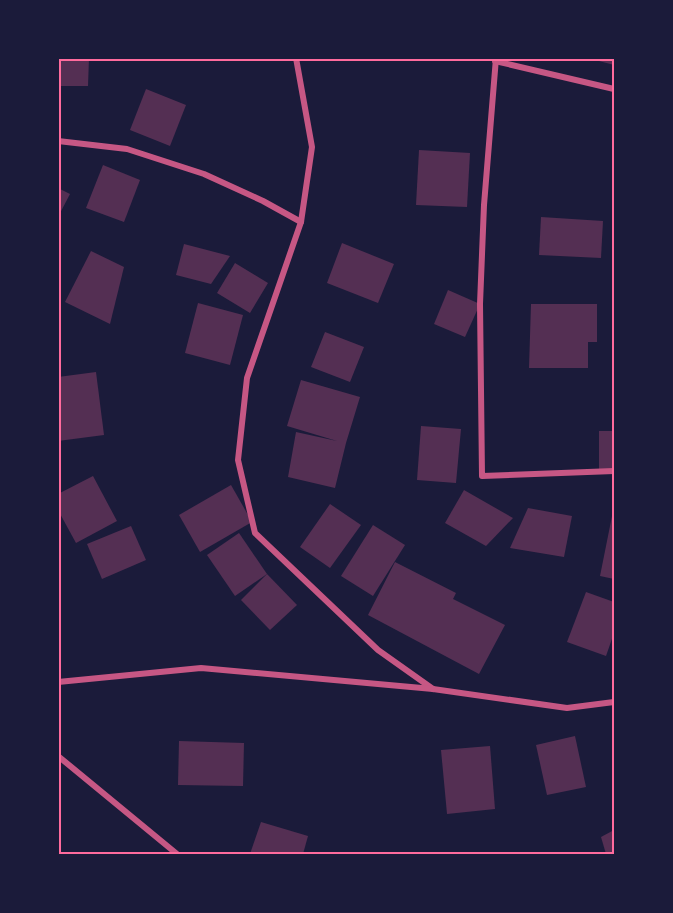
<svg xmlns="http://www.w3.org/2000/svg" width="673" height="913" font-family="Quicksand,sans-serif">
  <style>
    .building { fill: #542f53 }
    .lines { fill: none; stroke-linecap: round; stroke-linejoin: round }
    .minor { stroke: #c65784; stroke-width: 6 }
    .neatline { fill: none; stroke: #ff6b9d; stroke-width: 2 }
  </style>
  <rect width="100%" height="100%" fill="#1b1b3a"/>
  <g class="building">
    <polygon points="58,58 89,58 88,86 58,86"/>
    <polygon points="600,58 614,58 614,65 599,61"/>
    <polygon points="146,89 186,105 170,146 130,130"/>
    <polygon points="419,150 470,153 467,207 416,205"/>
    <polygon points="103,165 140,180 124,222 86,208"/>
    <polygon points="58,188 70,194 58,217"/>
    <polygon points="541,217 603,221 601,258 539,255"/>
    <polygon points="342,243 394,264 378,303 327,283"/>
    <polygon points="184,244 230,256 211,284 176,275"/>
    <polygon points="91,251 124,267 110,324 65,302"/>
    <polygon points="235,263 268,283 250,313 217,293"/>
    <polygon points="448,290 480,304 465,337 434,324"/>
    <polygon points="198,303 243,315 230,365 185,353"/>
    <polygon points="531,304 597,304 597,342 588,342 588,368 529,368"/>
    <polygon points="325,332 364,347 350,382 311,367"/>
    <polygon points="96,372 104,435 58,441 58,377"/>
    <polygon points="301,380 360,397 346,443 335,488 288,477 296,432 337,441 287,426"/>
    <polygon points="421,426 461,429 456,483 417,480"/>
    <polygon points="599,431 614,431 614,470 599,471"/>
    <polygon points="93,476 117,521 76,543 58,510 58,494"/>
    <polygon points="231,485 252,522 200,552 179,515"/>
    <polygon points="464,490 513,518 486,546 445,523"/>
    <polygon points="330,504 361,525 330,568 300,547"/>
    <polygon points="528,508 572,516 564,557 510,548"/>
    <polygon points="613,511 614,512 614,579 600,576"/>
    <polygon points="373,525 405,545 373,596 341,576"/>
    <polygon points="131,526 146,560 102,579 87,544"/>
    <polygon points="239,533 267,574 235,596 207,555"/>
    <polygon points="395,562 456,593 453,599 505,625 479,674 368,615"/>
    <polygon points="267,574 297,605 270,630 241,600"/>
    <polygon points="586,592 614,602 614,633 606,656 567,642"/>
    <polygon points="575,736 586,787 547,795 536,745"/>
    <polygon points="179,741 244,743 243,786 178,785"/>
    <polygon points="490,746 495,809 447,814 441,750"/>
    <polygon points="261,822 308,836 303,854 250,854"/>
    <polygon points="614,830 614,854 606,854 601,837"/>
  </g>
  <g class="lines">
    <g class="minor">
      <polyline points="296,58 312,147 301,222 247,378 238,460 255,533 378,650 433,689"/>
      <polyline points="496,58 484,205 480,304 482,476 614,471"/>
      <polyline points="495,61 614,89"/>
      <polyline points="58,141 127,149 204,174 263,201 301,222"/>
      <polyline points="58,682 201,668 433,689 567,708 614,702"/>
      <polyline points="58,756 177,854"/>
    </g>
  </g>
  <rect width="673" height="913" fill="none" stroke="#1b1b3a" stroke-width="120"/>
  <rect x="60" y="60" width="553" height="793" class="neatline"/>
</svg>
